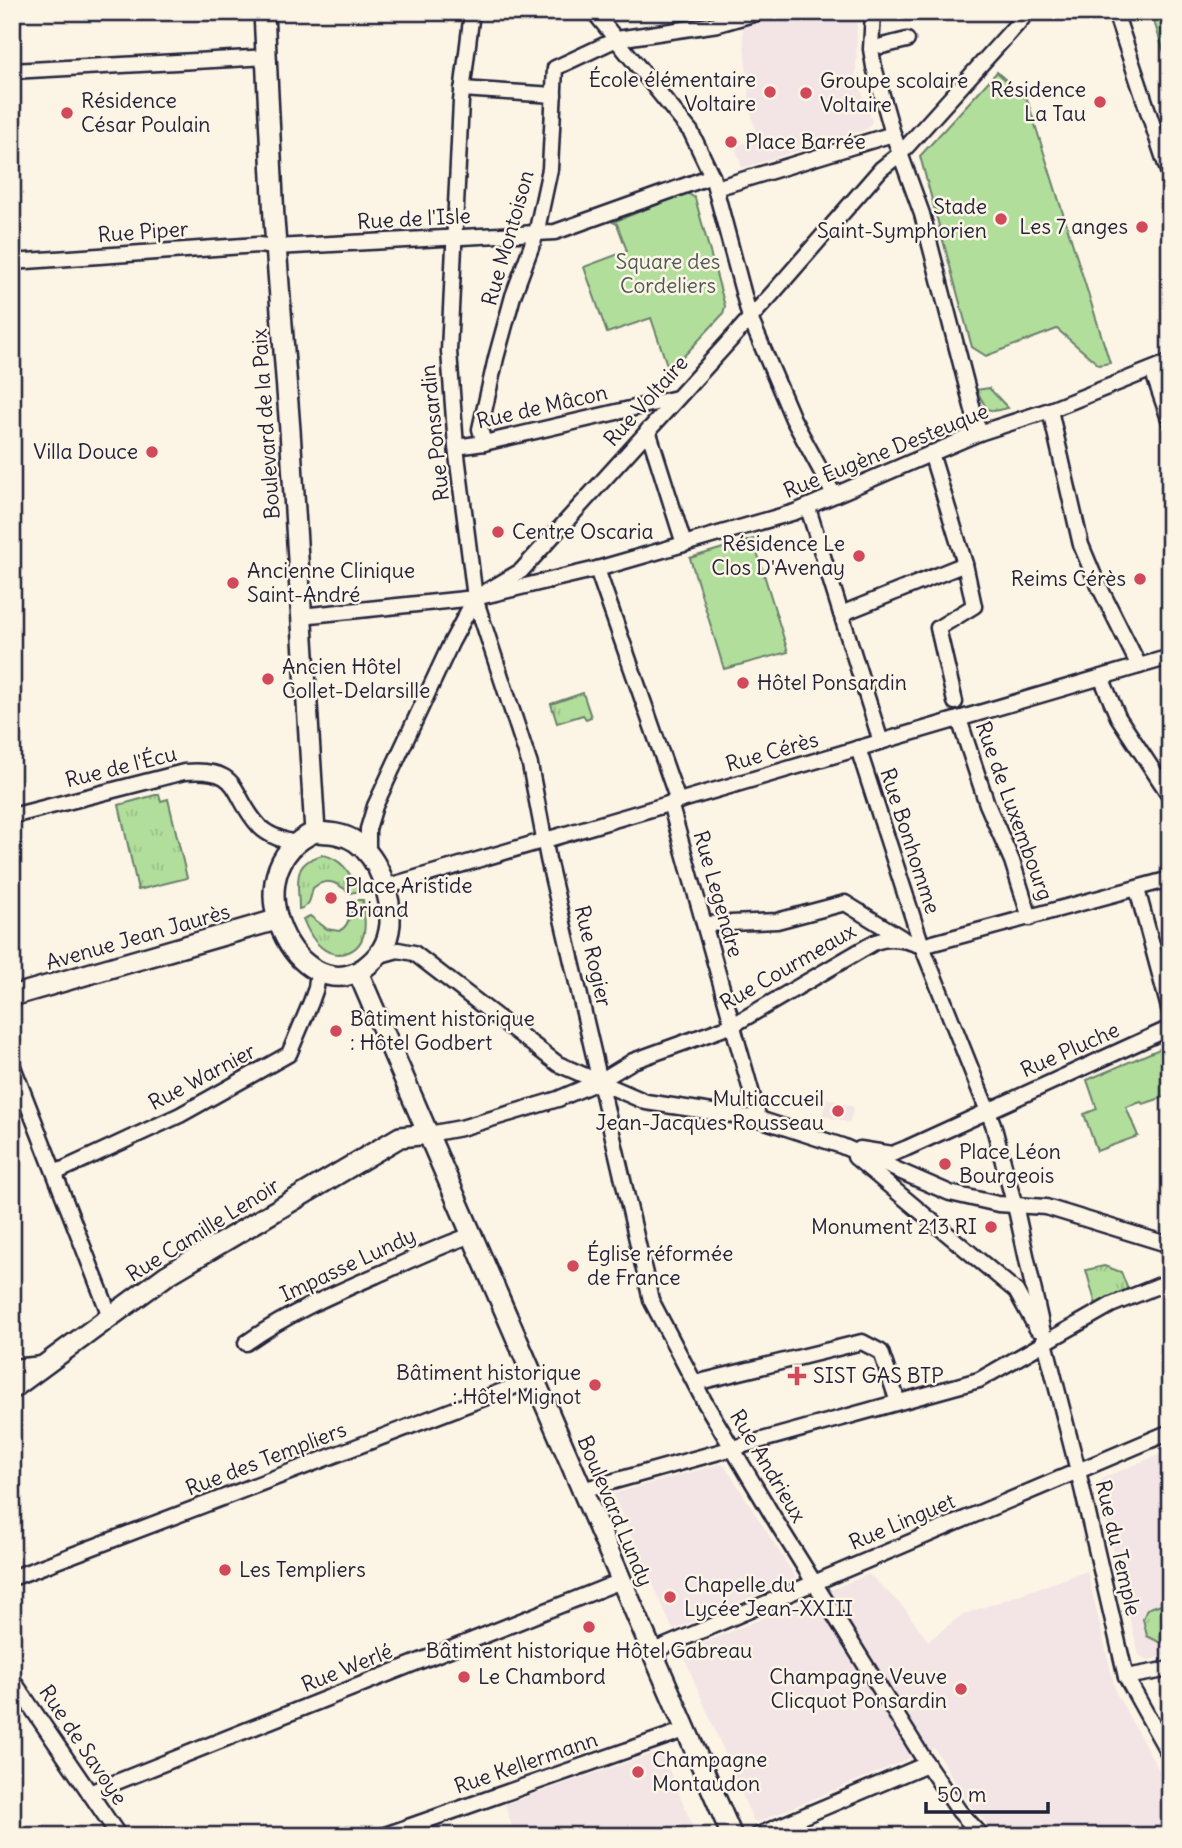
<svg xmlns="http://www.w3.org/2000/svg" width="1182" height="1848" font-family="Delius,sans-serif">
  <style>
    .built { fill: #f3e4e5 }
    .grass { fill: url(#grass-tufts); stroke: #6a806c; stroke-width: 2 }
    .park { fill: #b2de9c; stroke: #6a806c; stroke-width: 2 }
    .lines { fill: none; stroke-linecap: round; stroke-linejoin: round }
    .street-casing { stroke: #22223b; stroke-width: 19 }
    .secondary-casing { stroke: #22223b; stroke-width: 24 }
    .street { stroke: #fcf5e5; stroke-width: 14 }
    .secondary { stroke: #fcf5e5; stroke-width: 19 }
    .poi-dot { fill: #d1495b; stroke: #fcf5e5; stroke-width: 2.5 }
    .labels { text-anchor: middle; stroke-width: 5; stroke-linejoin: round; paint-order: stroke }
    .poi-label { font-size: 21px; fill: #22223b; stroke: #fcf5e5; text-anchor: start }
    .street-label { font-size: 21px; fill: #22223b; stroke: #fcf5e5 }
    .park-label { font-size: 21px; fill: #4d5a58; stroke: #fcf5e5 }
  </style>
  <defs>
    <pattern id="grass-tufts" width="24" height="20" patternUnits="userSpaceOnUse" patternTransform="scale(1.75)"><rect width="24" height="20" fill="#b2de9c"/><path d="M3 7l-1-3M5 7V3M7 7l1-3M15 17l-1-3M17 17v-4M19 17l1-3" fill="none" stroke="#99be87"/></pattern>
  </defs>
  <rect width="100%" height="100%" fill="#fcf5e5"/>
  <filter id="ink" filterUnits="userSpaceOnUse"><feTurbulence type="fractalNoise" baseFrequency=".0143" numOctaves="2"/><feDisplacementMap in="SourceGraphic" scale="14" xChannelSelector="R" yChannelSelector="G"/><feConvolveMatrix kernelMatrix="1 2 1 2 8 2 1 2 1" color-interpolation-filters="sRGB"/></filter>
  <g filter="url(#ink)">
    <g class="built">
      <polygon points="783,12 817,12 821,20 845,14 857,14 856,74 872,121 867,129 742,168 735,146 758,139 751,114 742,24"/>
      <polygon points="827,1098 854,1107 849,1123 822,1115"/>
      <polygon points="1170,1450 1170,1655 1147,1660 1139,1655 1098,1488 1103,1478"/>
      <polygon points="720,1464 725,1466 796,1578 673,1630 613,1494"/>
      <polygon points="1087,1571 1116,1693 1170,1790 1170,1836 998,1836 969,1804 934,1748 758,1822 753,1820 682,1652 869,1574 905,1609 928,1641 962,1615"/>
      <polygon points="661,1751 697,1836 515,1836 505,1804"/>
    </g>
    <g class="grass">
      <polygon points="989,388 1008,408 994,411 987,409 976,390"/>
      <polygon points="583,693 591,717 586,719 583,715 557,723 551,704"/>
      <polygon points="159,794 161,801 168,799 187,878 138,890 119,805"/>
      <path d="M323 855C343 859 350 874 360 891L350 893C337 883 327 876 313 888 310 898 311 906 299 909 299 883 290 863 323 855Z"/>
      <path d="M357 900H363C364 910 366 923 364 933 359 954 336 960 321 947 312 940 307 929 303 919L310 916 327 929 339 931C352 925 348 910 357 900Z"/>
      <polygon points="1104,1266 1121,1272 1129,1292 1096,1305 1086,1270"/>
      <path d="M1161 1604C1172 1613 1170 1627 1170 1641L1159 1642 1147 1636 1143 1619 1147 1609Z"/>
    </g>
    <g class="park">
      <polygon points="1151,12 1170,12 1170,71"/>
      <polygon points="997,72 1027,99 1110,363 1099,365 1057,329 986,356 972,347 920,156"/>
      <polygon points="687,193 695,198 725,306 723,314 671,370 667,365 651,318 607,333 584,267 627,251 617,224 613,222"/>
      <polygon points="753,539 788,652 724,669 690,558"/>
      <polygon points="1164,1047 1170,1063 1170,1095 1143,1104 1141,1102 1126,1107 1138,1136 1097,1151 1084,1114 1097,1109 1087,1080"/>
    </g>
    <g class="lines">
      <g class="street-casing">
        <g id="street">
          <polyline points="472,12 461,101 449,351 456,447 475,598 530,765 548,859 651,1300 704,1401 777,1523 927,1764 959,1811 982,1836"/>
          <polyline points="594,12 691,132 712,176 750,318 793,419 834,495"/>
          <polyline points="873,12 871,49 874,67 893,134 922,214 979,433"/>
          <polyline points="1115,12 1170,177"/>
          <polyline points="882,46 907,40"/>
          <polyline points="12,71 267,57"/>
          <polyline points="462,89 554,95"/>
          <polyline points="716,188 893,134"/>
          <polyline points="12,262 258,245 276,247 555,232 712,176"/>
          <polyline points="1152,370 1170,422"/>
          <polyline points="1050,410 1081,545 1094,576 1139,666"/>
          <polyline points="648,430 684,544"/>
          <polyline points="484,443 480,429 496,358 513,296 536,234 550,169 555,68 617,39 718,24 760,12"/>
          <polyline points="456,447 484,443 677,398"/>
          <polyline points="931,453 965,564 974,606 938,628 955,702"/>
          <polyline points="808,508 881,742"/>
          <polyline points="597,569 678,801"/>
          <polyline points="841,614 965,564"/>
          <polyline points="301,616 475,598 597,569 795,512 979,433 1050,410 1170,362"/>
          <polyline points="1101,677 1118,717 1170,796"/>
          <polyline points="959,719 987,804 1012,861 1030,918"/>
          <polyline points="858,748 922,946 993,1124 1017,1214 1045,1342 1078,1471 1126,1677 1170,1756"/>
          <polyline points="670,803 759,1119"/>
          <path d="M12 816 184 772C244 767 229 794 260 827 269 836 283 840 294 843"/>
          <polyline points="368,856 368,829 375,806 451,643 475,598 521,571 772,294 881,169 901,153 1028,12"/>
          <polyline points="385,887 1170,657"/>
          <polyline points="1137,889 1170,1012"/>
          <polyline points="706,924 777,921 845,903 902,938"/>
          <polyline points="380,955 398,950 414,953 558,1064 646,1102 759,1119 842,1146 950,1193 998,1204 1046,1207 1170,1245"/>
          <polyline points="12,1064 110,1316"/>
          <path d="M429 1134 461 1128 558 1099 600 1081 633 1061 733 1025 875 942C892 936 906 940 922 946L1170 879"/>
          <polyline points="860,1149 892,1154 907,1148 1170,1028"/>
          <polyline points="855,1157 1016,1291 1037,1329"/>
          <polyline points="55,1173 180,1115 289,1054 311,1002 316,988 318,971"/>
          <path d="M246 1343C287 1314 331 1295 377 1275 408 1261 439 1246 472 1235"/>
          <polyline points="12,1367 43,1364"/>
          <polyline points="695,1383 862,1342 881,1352 898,1402"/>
          <polyline points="582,1490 979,1380 1111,1305 1170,1281"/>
          <polyline points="12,1578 534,1379"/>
          <polyline points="651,1652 1170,1432"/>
          <polyline points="1126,1677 1170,1669"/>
          <polyline points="12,1679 119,1836"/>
          <polyline points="89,1793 621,1581"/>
          <polyline points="382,1836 685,1730"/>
          <polyline points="756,1836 927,1764"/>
        </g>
      </g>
      <g class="secondary-casing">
        <g id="secondary">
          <polyline points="264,12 274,219 290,430 315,832"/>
          <path d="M315 832C329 833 343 833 356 842 379 858 392 897 390 924 388 944 380 956 364 968 299 1012 227 870 315 832Z"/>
          <polyline points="358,972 732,1836"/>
          <polyline points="12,996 276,920"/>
          <polyline points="12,1389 167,1275 400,1137 429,1134"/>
        </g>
      </g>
      <use href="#street" class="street"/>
      <use href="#secondary" class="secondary"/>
    </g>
  </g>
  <g class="poi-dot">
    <circle cx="770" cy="92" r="7"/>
    <circle cx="806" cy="93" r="7"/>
    <circle cx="1100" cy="102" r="7"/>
    <circle cx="67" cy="113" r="7"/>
    <circle cx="731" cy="142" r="7"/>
    <circle cx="1001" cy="219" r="7"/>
    <circle cx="1142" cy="227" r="7"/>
    <circle cx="152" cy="452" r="7"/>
    <circle cx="498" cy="532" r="7"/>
    <circle cx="859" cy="556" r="7"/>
    <circle cx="1140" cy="579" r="7"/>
    <circle cx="233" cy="583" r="7"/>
    <circle cx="268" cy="679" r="7"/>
    <circle cx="743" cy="683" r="7"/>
    <circle cx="331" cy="898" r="7"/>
    <circle cx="336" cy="1031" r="7"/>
    <circle cx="838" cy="1111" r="7"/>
    <circle cx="945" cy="1164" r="7"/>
    <circle cx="991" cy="1227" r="7"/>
    <circle cx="573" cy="1266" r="7"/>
    <path d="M793.5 1365.5h7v7h7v7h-7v7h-7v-7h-7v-7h7z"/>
    <circle cx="595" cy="1385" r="7"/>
    <circle cx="225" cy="1570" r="7"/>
    <circle cx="670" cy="1597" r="7"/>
    <circle cx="589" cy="1627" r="7"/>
    <circle cx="464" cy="1677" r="7"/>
    <circle cx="961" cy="1689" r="7"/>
    <circle cx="638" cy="1772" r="7"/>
  </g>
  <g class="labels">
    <g class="poi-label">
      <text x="756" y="87" text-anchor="end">École élémentaire<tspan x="756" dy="24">Voltaire</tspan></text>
      <text x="820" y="88">Groupe scolaire<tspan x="820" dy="24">Voltaire</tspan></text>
      <text x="1086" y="97" text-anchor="end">Résidence<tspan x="1086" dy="24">La Tau</tspan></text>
      <text x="81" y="108">Résidence<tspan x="81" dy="24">César Poulain</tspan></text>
      <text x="745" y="149">Place Barrée</text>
      <text x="987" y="214" text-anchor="end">Stade<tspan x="987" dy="24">Saint-Symphorien</tspan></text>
      <text x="1128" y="234" text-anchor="end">Les 7 anges</text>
      <text x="138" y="459" text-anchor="end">Villa Douce</text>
      <text x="512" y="539">Centre Oscaria</text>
      <text x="845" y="551" text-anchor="end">Résidence Le<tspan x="845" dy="24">Clos D'Avenay</tspan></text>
      <text x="247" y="578">Ancienne Clinique<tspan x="247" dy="24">Saint-André</tspan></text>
      <text x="1126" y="586" text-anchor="end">Reims Cérès</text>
      <text x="282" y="674">Ancien Hôtel<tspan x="282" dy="24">Collet-Delarsille</tspan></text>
      <text x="757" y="690">Hôtel Ponsardin</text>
      <text x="345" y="893">Place Aristide<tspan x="345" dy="24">Briand</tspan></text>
      <text x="350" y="1026">Bâtiment historique<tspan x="350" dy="24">: Hôtel Godbert</tspan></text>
      <text x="824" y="1106" text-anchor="end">Multiaccueil<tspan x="824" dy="24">Jean-Jacques Rousseau</tspan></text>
      <text x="959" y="1159">Place Léon<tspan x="959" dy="24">Bourgeois</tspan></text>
      <text x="977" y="1234" text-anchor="end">Monument 213 RI</text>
      <text x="587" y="1261">Église réformée<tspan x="587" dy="24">de France</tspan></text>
      <text x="581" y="1380" text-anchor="end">Bâtiment historique<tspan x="581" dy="24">: Hôtel Mignot</tspan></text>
      <text x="813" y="1383">SIST GAS BTP</text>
      <text x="239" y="1577">Les Templiers</text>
      <text x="684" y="1592">Chapelle du<tspan x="684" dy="24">Lycée Jean-XXIII</tspan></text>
      <text x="589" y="1658" text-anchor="middle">Bâtiment historique Hôtel Gabreau</text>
      <text x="478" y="1684">Le Chambord</text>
      <text x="947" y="1684" text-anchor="end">Champagne Veuve<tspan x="947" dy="24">Clicquot Ponsardin</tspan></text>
      <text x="652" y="1767">Champagne<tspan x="652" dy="24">Montaudon</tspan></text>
    </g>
    <g class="street-label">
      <text transform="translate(414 219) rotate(-3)" y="7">Rue de l'Isle</text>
      <text transform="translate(143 232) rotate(-4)" y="7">Rue Piper</text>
      <text transform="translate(508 238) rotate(-74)" y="7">Rue Montoison</text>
      <text transform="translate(646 401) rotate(-48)" y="7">Rue Voltaire</text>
      <text transform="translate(542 407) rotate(-13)" y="7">Rue de Mâcon</text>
      <text transform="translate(266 424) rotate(-94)" y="7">Boulevard de la Paix</text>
      <text transform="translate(435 433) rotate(-96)" y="7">Rue Ponsardin</text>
      <text transform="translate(886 451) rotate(-22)" y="7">Rue Eugène Desteuque</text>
      <text transform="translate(772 752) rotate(-16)" y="7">Rue Cérès</text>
      <text transform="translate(121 767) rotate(-14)" y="7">Rue de l'Écu</text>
      <text transform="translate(1014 811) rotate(70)" y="7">Rue de Luxembourg</text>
      <text transform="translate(910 841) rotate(72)" y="7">Rue Bonhomme</text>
      <text transform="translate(718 894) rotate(74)" y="7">Rue Legendre</text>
      <text transform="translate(138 937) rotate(-16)" y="7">Avenue Jean Jaurès</text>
      <text transform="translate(593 956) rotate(77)" y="7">Rue Rogier</text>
      <text transform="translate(788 967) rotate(-30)" y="7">Rue Courmeaux</text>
      <text transform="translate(1070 1050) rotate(-24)" y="7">Rue Pluche</text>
      <text transform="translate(202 1077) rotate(-28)" y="7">Rue Warnier</text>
      <text transform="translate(203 1230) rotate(-32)" y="7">Rue Camille Lenoir</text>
      <text transform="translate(348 1265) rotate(-25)" y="7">Impasse Lundy</text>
      <text transform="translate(266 1459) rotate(-21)" y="7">Rue des Templiers</text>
      <text transform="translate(768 1466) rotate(59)" y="7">Rue Andrieux</text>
      <text transform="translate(615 1511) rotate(67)" y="7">Boulevard Lundy</text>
      <text transform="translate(902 1522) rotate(-23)" y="7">Rue Linguet</text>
      <text transform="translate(1118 1548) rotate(77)" y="7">Rue du Temple</text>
      <text transform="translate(347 1668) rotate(-22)" y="7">Rue Werlé</text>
      <text transform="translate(83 1745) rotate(56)" y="7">Rue de Savoye</text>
      <text transform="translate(526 1763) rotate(-19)" y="7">Rue Kellermann</text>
    </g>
    <g class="park-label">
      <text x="668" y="269">Square des<tspan x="668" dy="24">Cordeliers</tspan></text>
    </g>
  </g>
  <rect width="1182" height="1848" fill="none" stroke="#fcf5e5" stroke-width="42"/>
  <rect x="21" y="21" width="1140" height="1806" fill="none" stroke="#22223b" stroke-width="2.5" filter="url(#ink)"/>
  <path d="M926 1802v10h122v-10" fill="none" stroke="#22223b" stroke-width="3.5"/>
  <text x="937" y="1802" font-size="21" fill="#22223b" stroke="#fcf5e5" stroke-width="5" paint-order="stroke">50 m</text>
</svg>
